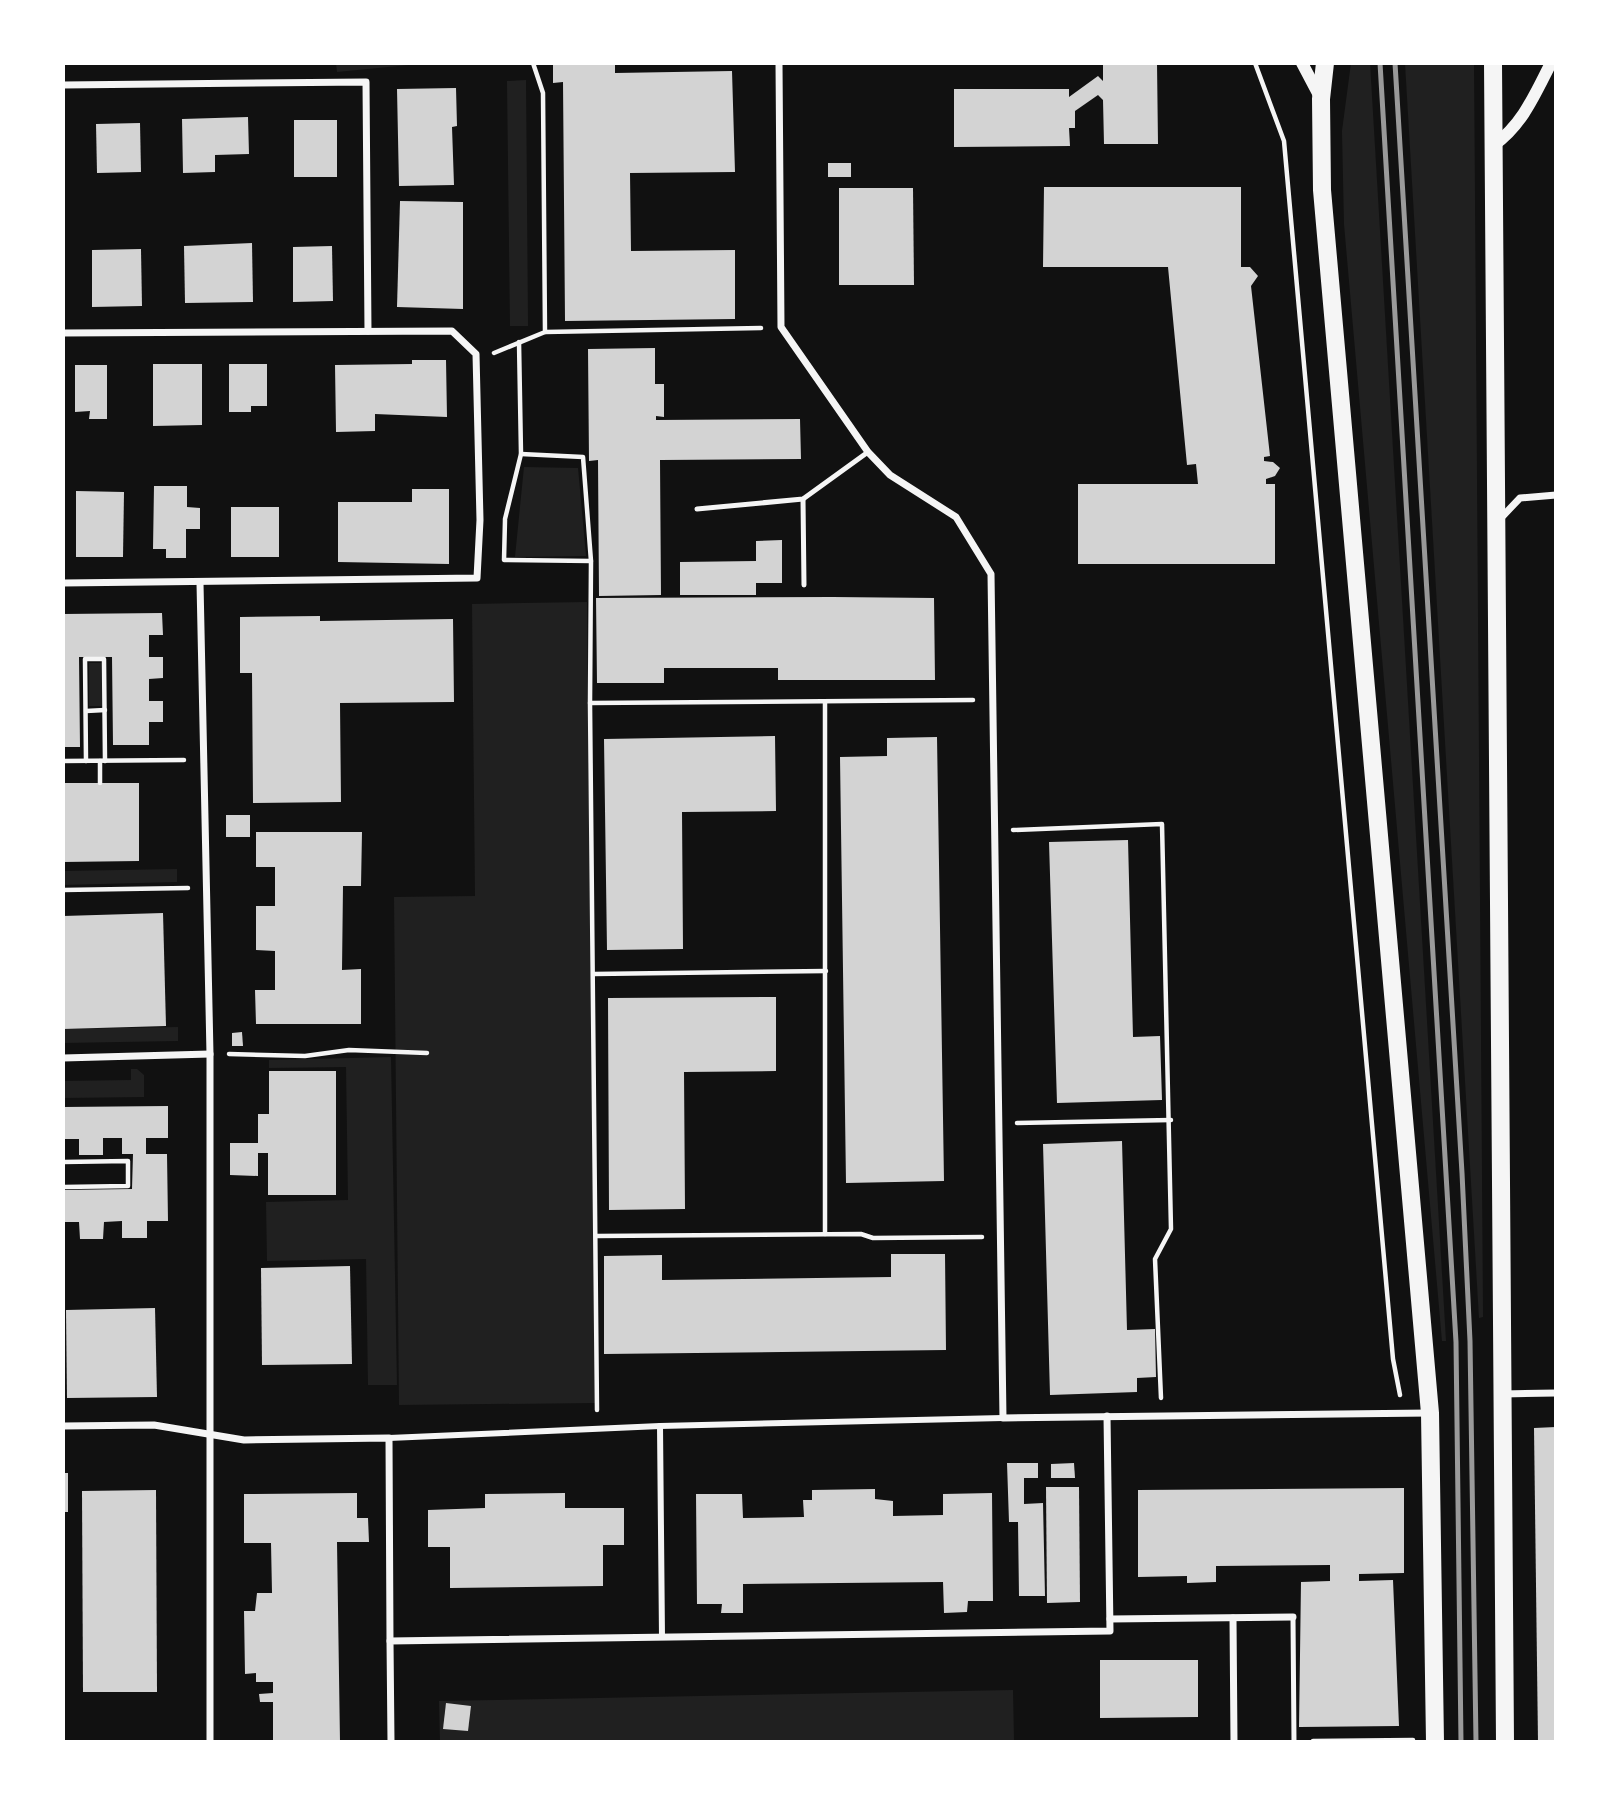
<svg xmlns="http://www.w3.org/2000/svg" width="1619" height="1805" font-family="'Public Sans',sans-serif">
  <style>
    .green { fill: #202020 }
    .building { fill: #d3d3d3 }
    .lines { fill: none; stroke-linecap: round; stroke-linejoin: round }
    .path { stroke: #f5f5f5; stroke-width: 4.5 }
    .service { stroke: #f5f5f5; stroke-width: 5 }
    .pedestrian { stroke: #f5f5f5; stroke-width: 6 }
    .minor { stroke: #f5f5f5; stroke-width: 7 }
    .tertiary { stroke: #f5f5f5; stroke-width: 12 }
    .primary { stroke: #f5f5f5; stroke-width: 18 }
    .rail { stroke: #9a9a9a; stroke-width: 5 }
  </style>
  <rect width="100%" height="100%" fill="#111"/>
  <g class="green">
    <polygon points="336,63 429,63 337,72"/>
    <polygon points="1351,63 1370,63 1446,1341 1442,1341 1344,224 1342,131"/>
    <polygon points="1405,63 1474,63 1483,1317 1479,1318"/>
    <polygon points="526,80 528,326 510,326 507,81"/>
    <polygon points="524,467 578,468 586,556 515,557"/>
    <polygon points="587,602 595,1403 399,1405 394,897 475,896 472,604"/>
    <rect x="89" y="663" width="13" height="43"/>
    <polygon points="177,869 177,882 63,885 63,871"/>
    <polygon points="178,1027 178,1041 63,1043 63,1029"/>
    <polygon points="391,1057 397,1385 368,1385 366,1259 267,1261 266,1202 348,1200 346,1067 269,1068 269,1060"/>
    <polygon points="131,1069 137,1069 144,1075 144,1097 63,1098 63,1081 131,1080"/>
    <polygon points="1013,1690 1014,1742 440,1742 439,1701"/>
  </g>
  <g class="building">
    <polygon points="553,63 615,63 615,73 732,71 735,172 630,173 631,251 735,250 735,319 565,321 563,82 553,83"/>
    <polygon points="1103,63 1157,63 1158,144 1104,144 1103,100 1098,95 1075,111 1075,128 1069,128 1070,146 954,147 954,89 1069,89 1069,97 1098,76 1103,81"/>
    <polygon points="456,88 457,126 452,127 454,185 399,186 397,89"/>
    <polygon points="248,117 249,154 215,155 215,172 183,173 182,119"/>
    <rect x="294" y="120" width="43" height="57"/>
    <polygon points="140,123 141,172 97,173 96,124"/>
    <rect x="828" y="163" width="23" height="14"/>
    <polygon points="1044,187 1241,187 1241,267 1250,267 1258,276 1251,286 1270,456 1264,457 1264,461 1273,462 1280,468 1275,476 1266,479 1266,484 1275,484 1275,564 1078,564 1078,484 1198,484 1196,464 1187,465 1168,267 1043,267"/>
    <polygon points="839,188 913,188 914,285 839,285"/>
    <polygon points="400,201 463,202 463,309 397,307"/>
    <polygon points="252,243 253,302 185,303 184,246"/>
    <polygon points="332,246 333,301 293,302 293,247"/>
    <polygon points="141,249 142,306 92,307 92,250"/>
    <polygon points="655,348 655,384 664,384 664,417 656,416 656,420 800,419 801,459 660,460 661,595 599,596 598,460 589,461 588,349"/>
    <polygon points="412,360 446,360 447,417 375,414 375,431 336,432 335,365 412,364"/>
    <polygon points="153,364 202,364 202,425 153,426"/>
    <polygon points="229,364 267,364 267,406 251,406 251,412 229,412"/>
    <polygon points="75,365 107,365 107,419 89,419 90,411 75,412"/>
    <polygon points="154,486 187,486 187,507 200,508 200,529 186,529 186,558 166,558 166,549 153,549"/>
    <polygon points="412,489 449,489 449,564 338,562 338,502 412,502"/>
    <polygon points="76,491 124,492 123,557 76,557"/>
    <rect x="231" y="507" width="48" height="50"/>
    <polygon points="782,540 782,583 756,583 756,595 680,595 680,562 756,561 756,541"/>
    <polygon points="832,597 934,598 935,680 778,680 778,668 664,668 664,683 597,683 596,598"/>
    <polygon points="162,613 163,635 149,635 149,657 163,657 163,678 149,679 149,701 163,701 163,722 149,722 149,745 113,745 112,657 79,657 80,747 63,747 63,614"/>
    <polygon points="320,616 320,621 453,619 454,702 340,703 341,802 253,803 252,673 240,673 240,617"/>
    <polygon points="775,736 776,811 682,812 683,949 607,950 604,739"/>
    <polygon points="937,737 944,1181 846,1183 840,757 887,756 887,738"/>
    <polygon points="63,783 139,783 139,861 63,862"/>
    <rect x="226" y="815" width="24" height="22"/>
    <polygon points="256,832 362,832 361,886 343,886 342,970 361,969 361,1024 256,1024 255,990 275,990 275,951 256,950 256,906 275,906 275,867 256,867"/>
    <polygon points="1128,840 1133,1037 1160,1036 1162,1100 1057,1103 1049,842"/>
    <polygon points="163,913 166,1026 63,1029 63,916"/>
    <polygon points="776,997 776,1071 684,1072 685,1209 609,1210 608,998"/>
    <polygon points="242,1032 243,1046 232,1046 232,1033"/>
    <polygon points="269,1071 336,1071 336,1195 268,1195 268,1153 258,1153 258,1176 230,1175 230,1143 258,1143 258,1114 269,1114"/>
    <polygon points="168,1106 168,1138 146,1138 146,1154 167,1154 168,1221 147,1221 147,1238 122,1238 122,1221 104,1222 103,1239 80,1239 79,1222 63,1222 63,1190 132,1189 133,1154 122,1154 122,1138 103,1138 103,1155 79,1155 79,1139 63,1139 63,1107"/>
    <polygon points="1122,1141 1127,1330 1155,1329 1156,1377 1137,1378 1137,1392 1050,1395 1043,1144"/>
    <polygon points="891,1254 945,1254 946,1350 604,1354 604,1256 662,1255 662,1280 891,1277"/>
    <polygon points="350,1266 352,1364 262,1365 261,1268"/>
    <polygon points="155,1308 157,1397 67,1398 66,1310"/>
    <polygon points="1556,1427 1556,1742 1538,1742 1534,1428"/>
    <polygon points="1007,1463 1038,1463 1038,1478 1024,1478 1024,1504 1043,1503 1045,1596 1019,1596 1018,1522 1009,1522"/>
    <polygon points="1074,1463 1075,1478 1051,1478 1051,1464"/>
    <rect x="63" y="1473" width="5" height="39"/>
    <polygon points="1046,1487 1079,1487 1080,1602 1047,1603"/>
    <polygon points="1404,1488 1404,1573 1359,1574 1359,1581 1393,1580 1399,1726 1299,1727 1301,1582 1330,1581 1330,1565 1216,1566 1216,1582 1187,1583 1187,1576 1138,1577 1138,1490"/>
    <polygon points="875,1489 875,1499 893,1501 893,1516 943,1515 943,1494 992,1493 993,1601 968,1601 967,1612 944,1613 943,1582 743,1584 743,1613 721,1613 722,1604 697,1604 696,1494 742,1494 743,1518 804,1517 803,1500 812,1500 812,1490"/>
    <polygon points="156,1490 157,1692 83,1692 82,1491"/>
    <polygon points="357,1493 357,1518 368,1518 369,1542 337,1542 340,1742 273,1742 273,1702 260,1702 259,1694 273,1693 273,1682 256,1682 256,1673 245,1674 244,1611 255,1611 257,1593 272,1593 271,1543 244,1543 244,1494"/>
    <polygon points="565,1493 565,1508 624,1508 624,1545 603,1545 603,1586 450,1588 450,1547 428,1547 428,1510 485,1508 485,1494"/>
    <polygon points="1100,1660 1198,1660 1198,1717 1100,1718"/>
    <polygon points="446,1703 471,1706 468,1731 443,1729"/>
  </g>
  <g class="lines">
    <g class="path">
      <polyline points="1255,63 1284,141 1393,1359 1400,1395"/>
      <polyline points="545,332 761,328"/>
      <polyline points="494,353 545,332 543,93 533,63"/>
      <polyline points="505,519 521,454 519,342"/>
      <polyline points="505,520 504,560 591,561 583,457 521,454"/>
      <polyline points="825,702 825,1234"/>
      <polyline points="590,703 591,561"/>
      <polyline points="86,711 105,710"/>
      <polyline points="63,761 184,760"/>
      <polyline points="86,761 85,659 104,659 105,761"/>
      <polyline points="100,761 100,783"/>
      <polyline points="1013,830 1162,824 1171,1229 1155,1259 1161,1398"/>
      <polyline points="63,890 188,888"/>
      <polyline points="594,974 826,971"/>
      <polyline points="229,1054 305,1056 349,1050 427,1053"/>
      <polyline points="1017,1123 1171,1120"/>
      <polyline points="63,1162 128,1161 128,1186 63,1187"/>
      <polyline points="597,1236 861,1234 873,1238 982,1237"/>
      <polyline points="597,1410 590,703 973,700"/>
      <polyline points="1313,1741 1413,1740"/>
    </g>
    <g class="service">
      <polyline points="803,499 804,585"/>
      <polyline points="697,509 803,499 868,452"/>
      <polyline points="1293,1617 1294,1742"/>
    </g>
    <g class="pedestrian">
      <polyline points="660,1426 662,1637"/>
      <polyline points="389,1438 660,1426 1003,1418"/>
    </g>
    <g class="minor">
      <polyline points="779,63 781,327 868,452 890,475 956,517 991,574 1003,1418 1430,1413"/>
      <polyline points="63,85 366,82 368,331"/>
      <polyline points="63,333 452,331 476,354 480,520 477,578 63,583"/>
      <polyline points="1500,519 1520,498 1556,495"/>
      <polyline points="200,583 210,1054 210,1742"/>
      <polyline points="63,1058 210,1054"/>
      <polyline points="1503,1394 1556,1393"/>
      <polyline points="63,1426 154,1425 244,1440 389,1438 390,1641"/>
      <polyline points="1233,1618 1234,1742"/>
      <polyline points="1110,1619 1293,1617"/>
      <polyline points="391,1742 390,1641 1110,1631 1107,1416"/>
    </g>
    <g class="tertiary">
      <polyline points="1302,63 1321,99"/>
      <path d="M1494 145C1523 124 1535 94 1551 63"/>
    </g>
    <g class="primary">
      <polyline points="1325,63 1321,99 1322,190 1430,1413 1435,1742"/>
      <polyline points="1493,63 1505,1742"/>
    </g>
    <g class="rail">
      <polyline points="1380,63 1456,1342 1461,1742"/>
      <polyline points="1395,63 1462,1173 1470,1341 1476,1742"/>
    </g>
  </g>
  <rect width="1619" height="1805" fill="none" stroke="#ffffff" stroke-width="130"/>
</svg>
